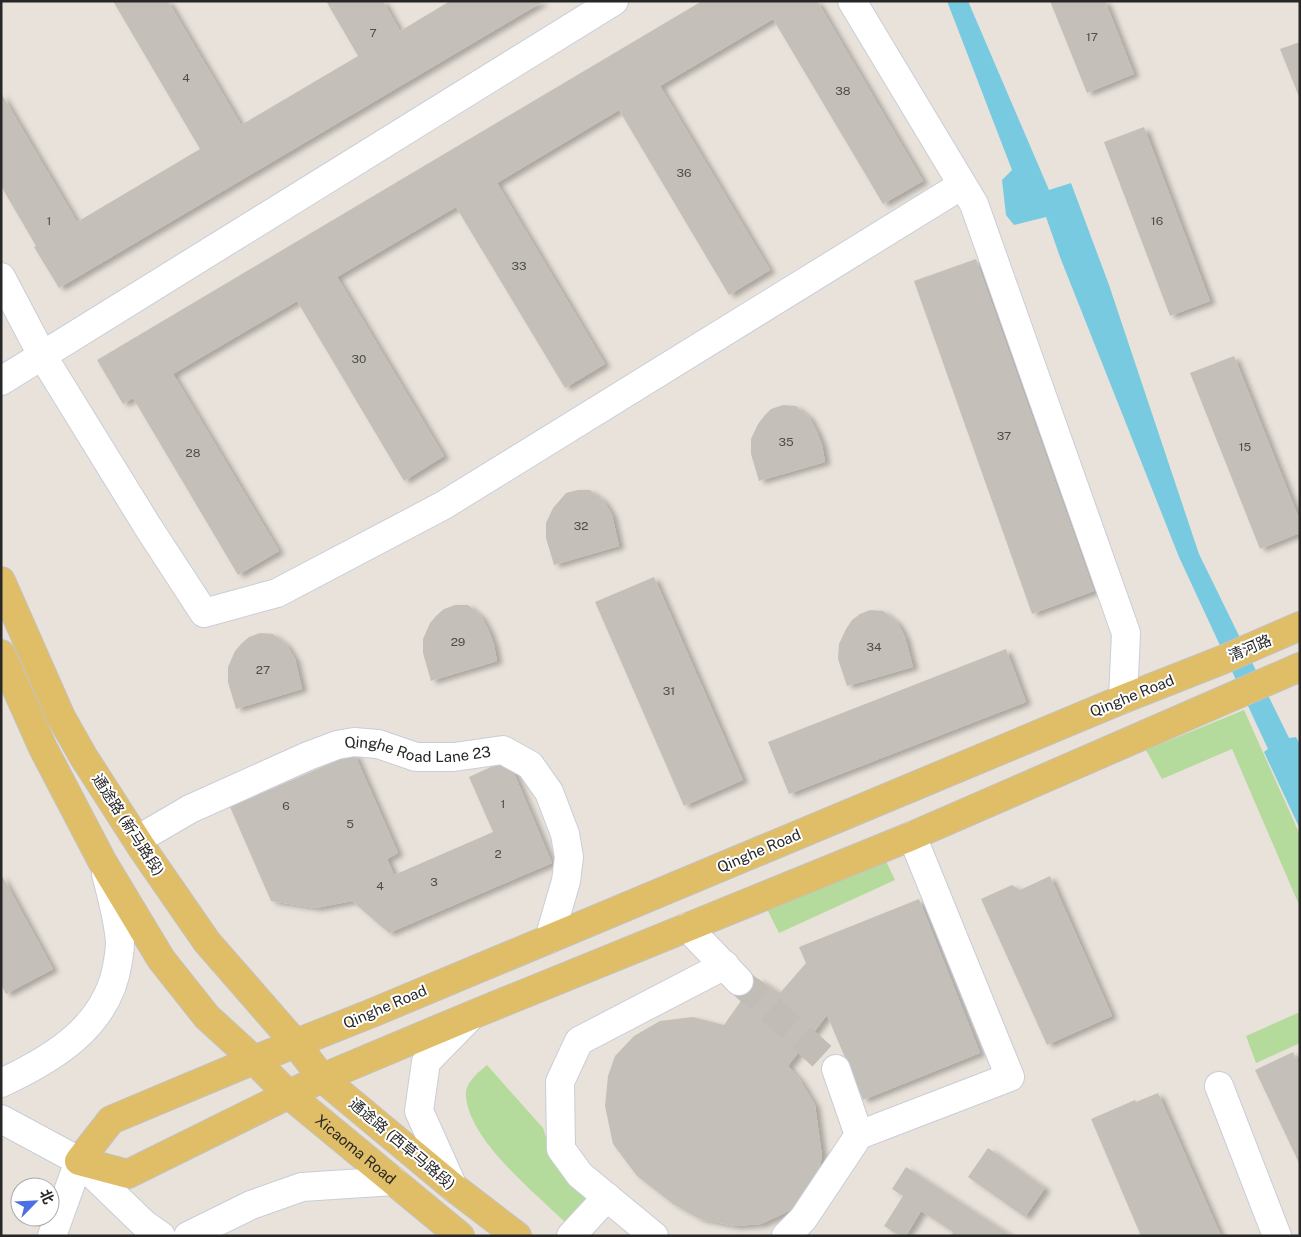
<svg xmlns="http://www.w3.org/2000/svg" width="1301" height="1237" font-family="'Public Sans','Noto Sans SC',sans-serif">
  <style>
    .green { fill: #b4da9c }
    .water { fill: #78cae0 }
    .building { fill: #c4c0b9; filter: url(#shadow) }
    .lines { fill: none; stroke-linecap: round; stroke-linejoin: round }
    .minor-tunnel { stroke: #c1bdb6; stroke-width: 28; stroke-dasharray: 28 14; stroke-linecap: butt }
    .minor-casing { stroke: #c9cdd8; stroke-width: 30 }
    .major-casing { stroke: #c3c3c3; stroke-width: 30 }
    .minor { stroke: #fff; stroke-width: 28 }
    .major { stroke: #e0be68; stroke-width: 28 }
    .labels { text-anchor: middle; stroke-width: 4; stroke-linejoin: round; paint-order: stroke }
    .number-label { font-size: 12px; fill: #4e4d4c }
    .street-label { font-size: 15px; fill: #272727; stroke: #fff }
  </style>
  <defs>
    <filter id="shadow"><feDropShadow dx="5.5" dy="3" stdDeviation="2.5" flood-color="#0004"/></filter>
  </defs>
  <rect width="100%" height="100%" fill="#e8e2da"/>
  <g class="green">
    <polygon points="1244,710 1300,835 1300,907 1232,749 1162,779 1146,750"/>
    <polygon points="883,855 895,880 779,933 765,905"/>
    <polygon points="1300,1012 1300,1043 1256,1063 1246,1036"/>
    <path d="M487 1065 543 1128 554 1161 573 1186 587 1200 565 1222C534 1192 469 1140 466 1096 465 1082 478 1073 487 1065Z"/>
  </g>
  <polygon class="water" points="947,1 968,1 1049,190 1071,183 1109,285 1199,554 1289,738 1296,737 1300,745 1300,829 1264,752 1268,749 1179,557 1060,257 1046,217 1014,225 1006,215 1002,180 1012,170"/>
  <g class="building">
    <polygon points="113,1 168,1 241,125 358,56 326,1 383,1 400,31 450,1 544,1 59,288 34,247 36,246 1,186 1,93 77,222 200,149"/>
    <polygon points="702,1 817,1 923,181 883,204 773,19 660,86 770,270 729,295 619,110 497,183 605,364 565,388 456,207 337,277 444,456 404,481 297,301 173,374 279,551 238,575 133,398 123,404 97,360"/>
    <polygon points="1050,1 1105,1 1134,74 1087,93"/>
    <polygon points="1300,42 1300,99 1280,49"/>
    <polygon points="1144,127 1210,301 1170,316 1104,142"/>
    <polygon points="976,259 1094,591 1032,614 914,281"/>
    <polygon points="1234,356 1300,521 1300,533 1260,549 1190,373"/>
    <polygon points="783,405 796,406 809,417 817,432 822,445 825,462 759,481 751,454 751,439 758,424 765,415 771,409"/>
    <polygon points="578,490 590,490 604,501 612,515 619,546 554,565 546,538 546,523 553,508 560,500 566,493"/>
    <polygon points="654,577 743,780 684,806 595,602"/>
    <polygon points="455,605 468,605 481,616 489,631 494,645 497,661 431,681 423,653 423,639 430,623 437,615 444,609"/>
    <polygon points="870,610 883,611 897,622 905,637 913,667 847,686 838,659 839,644 846,629 852,620 860,614"/>
    <polygon points="260,633 273,634 286,644 295,659 302,689 236,709 228,682 228,667 235,651 242,643 249,637"/>
    <polygon points="1006,649 1026,702 789,794 768,742"/>
    <polygon points="354,753 398,853 387,859 394,875 493,832 469,777 508,759 552,863 389,933 352,901 316,908 271,901 230,807"/>
    <polygon points="1,874 53,969 6,994 1,985"/>
    <polygon points="1050,876 1112,1016 1047,1045 981,899 1012,885 1020,890"/>
    <polygon points="919,899 980,1053 863,1100 827,1015 788,1066 800,1080 815,1105 822,1156 817,1180 802,1203 785,1213 761,1224 735,1226 700,1219 673,1204 637,1176 613,1144 605,1106 608,1076 615,1056 634,1036 660,1021 693,1017 724,1025 757,978 780,993 806,963 799,947"/>
    <polygon points="1293,1052 1300,1067 1300,1165 1255,1070"/>
    <polygon points="1158,1093 1221,1236 1141,1236 1091,1119 1135,1100 1136,1102"/>
    <polygon points="988,1148 1045,1188 1025,1217 968,1177"/>
    <polygon points="906,1167 1012,1236 951,1236 953,1232 921,1211 906,1236 900,1236 884,1226 903,1196 892,1189"/>
  </g>
  <g class="lines">
    <polyline class="minor-tunnel" points="739,981 836,1069"/>
    <g class="minor-casing">
      <g id="minor">
        <polyline points="852,1 974,204 1126,633 1123,699"/>
        <polyline points="1,277 42,355 148,527 204,613 277,593 444,505 962,185"/>
        <polyline points="1,381 614,1"/>
        <path id="s1" d="M137 840 190 809 308 756 337 745 354 742 378 744 416 757H454L503 750 530 765 549 792 565 834 569 857 566 881 549 939"/>
        <polyline points="687,927 739,981"/>
        <path d="M1 1083C55 1058 109 1025 118 961 119 955 120 948 120 942 118 918 112 897 106 874"/>
        <polyline points="1219,1086 1277,1236"/>
        <polyline points="1,1119 79,1161 144,1224 161,1236"/>
        <polyline points="859,1135 1010,1077 912,836"/>
        <polyline points="453,1187 419,1111 426,1062 472,1015"/>
        <polyline points="52,1236 79,1161"/>
        <polyline points="188,1236 251,1205 302,1187 394,1181"/>
        <polyline points="571,1236 607,1197"/>
        <polyline points="654,1236 580,1175 561,1149 560,1082 579,1041 725,965"/>
        <polyline points="786,1236 803,1219 859,1135 836,1069"/>
      </g>
    </g>
    <g class="major-casing">
      <g id="major">
        <polyline points="1,581 61,717 83,756 142,848 207,942 296,1044 322,1078 453,1187 517,1236"/>
        <polyline points="1300,626 1222,660 1123,699 372,1013 254,1060 111,1120 79,1161 128,1174 322,1078 472,1015 912,836 1300,667"/>
        <path id="s2" d="M1 654 43 748 102 861 161 959 207 1017 254 1060 288 1094 460 1236"/>
      </g>
    </g>
    <use href="#minor" class="minor"/>
    <use href="#major" class="major"/>
  </g>
  <g class="labels">
    <g class="number-label">
      <text x="373" y="37">7</text>
      <text x="1092" y="41">17</text>
      <text x="186" y="82">4</text>
      <text x="843" y="95">38</text>
      <text x="684" y="177">36</text>
      <text x="49" y="225">1</text>
      <text x="1157" y="225">16</text>
      <text x="519" y="270">33</text>
      <text x="359" y="363">30</text>
      <text x="1004" y="440">37</text>
      <text x="786" y="446">35</text>
      <text x="1245" y="451">15</text>
      <text x="193" y="457">28</text>
      <text x="581" y="530">32</text>
      <text x="458" y="646">29</text>
      <text x="874" y="651">34</text>
      <text x="263" y="674">27</text>
      <text x="669" y="695">31</text>
      <text x="503" y="808">1</text>
      <text x="286" y="810">6</text>
      <text x="350" y="828">5</text>
      <text x="498" y="858">2</text>
      <text x="434" y="886">3</text>
      <text x="380" y="890">4</text>
    </g>
    <g class="street-label">
      <text transform="translate(1250 648) rotate(-23)" y="5">清河路</text>
      <text transform="translate(1132 696) rotate(-22)" y="5">Qinghe Road</text>
      <text dy="5" stroke="none"><textPath href="#s1" startOffset="304">Qinghe Road Lane 23</textPath></text>
      <text transform="translate(128 825) rotate(57)" y="5">通途路 (新马路段)</text>
      <text transform="translate(759 851) rotate(-23)" y="5">Qinghe Road</text>
      <text transform="translate(385 1007) rotate(-23)" y="5">Qinghe Road</text>
      <text transform="translate(402 1144) rotate(40)" y="5">通途路 (西草马路段)</text>
      <text dy="5" stroke="none"><textPath href="#s2" startOffset="618">Xicaoma Road</textPath></text>
    </g>
  </g>
  <rect width="1301" height="1237" fill="none" stroke="#272727" stroke-width="5"/>
  <g transform="translate(35 1202) rotate(66)"><circle r="24" fill="#ffffff" stroke="#a9a9a9"/>
  <path d="M0-4L9 19L0 12L-9 19Z" fill="#4b70e5"/>
  <text y="-8" font-size="14" font-weight="bold" text-anchor="middle" fill="#272727">北</text>
  </g>
</svg>
